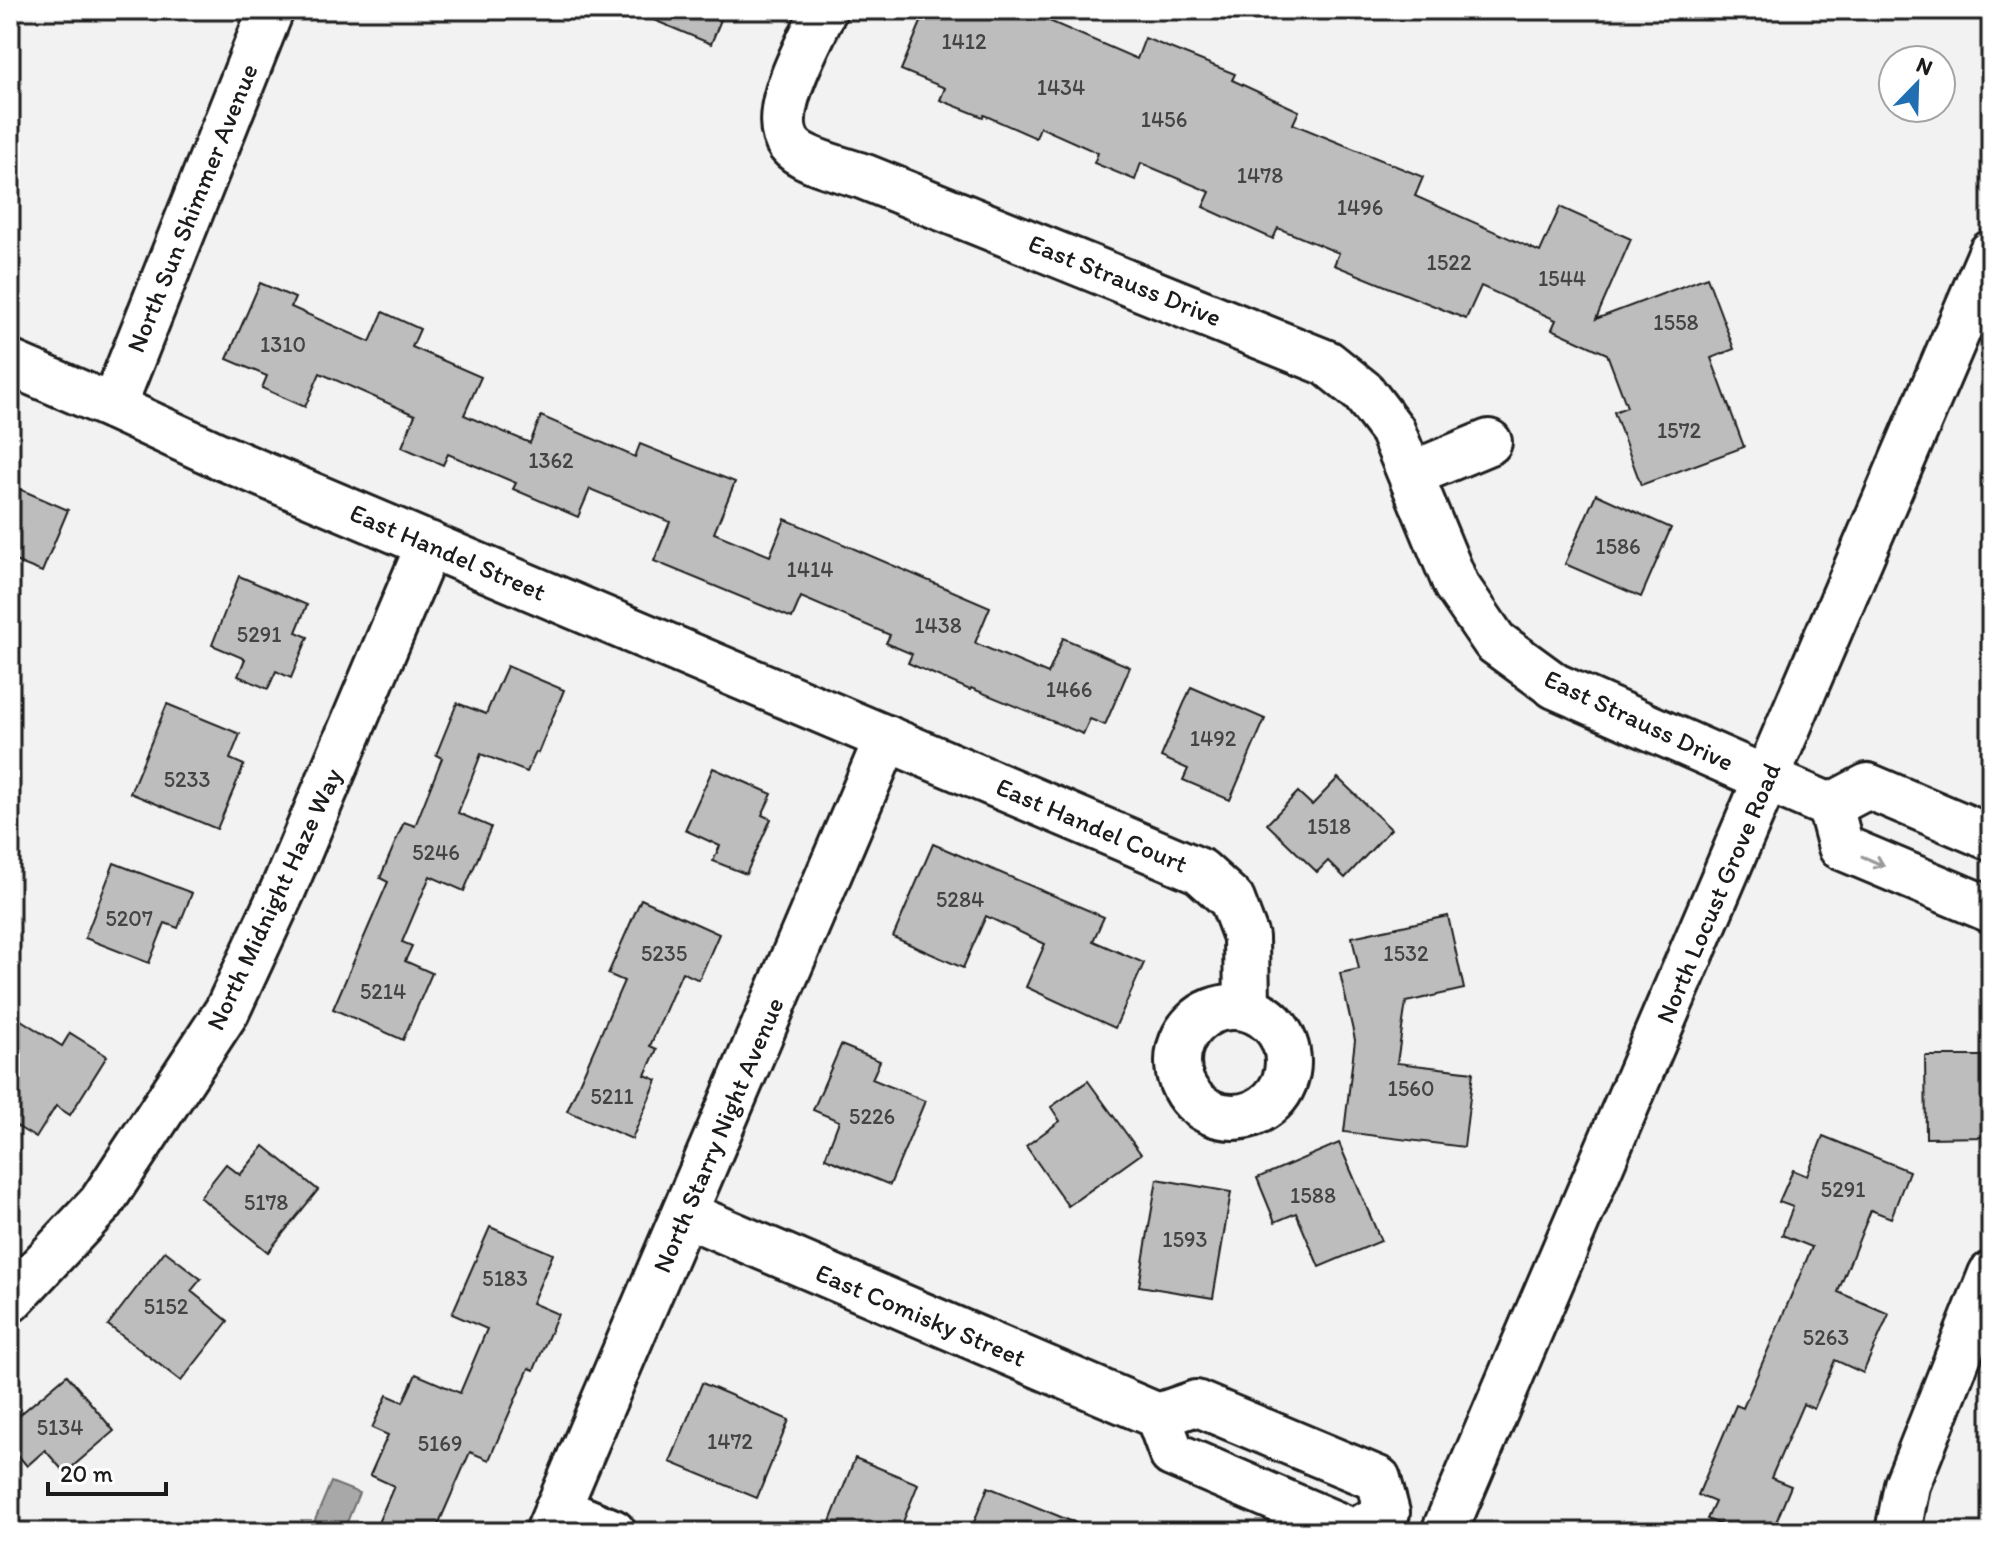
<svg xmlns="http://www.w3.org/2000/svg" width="2001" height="1542" font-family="Itim,sans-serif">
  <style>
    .water { fill: #a8a8a8; stroke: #707070; stroke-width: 2 }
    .building { fill: #bdbdbd; stroke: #1c1c1c; stroke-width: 2 }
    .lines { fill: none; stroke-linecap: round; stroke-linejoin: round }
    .minor-casing { stroke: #1c1c1c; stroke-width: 50 }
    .tertiary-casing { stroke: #1c1c1c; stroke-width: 50 }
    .secondary-casing { stroke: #1c1c1c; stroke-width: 50 }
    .minor { stroke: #fff; stroke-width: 44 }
    .tertiary { stroke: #fff; stroke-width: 44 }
    .secondary { stroke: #fff; stroke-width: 44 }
    .oneway { stroke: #999 }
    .labels { text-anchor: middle; stroke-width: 6; stroke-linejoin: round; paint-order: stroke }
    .number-label { font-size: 22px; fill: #444 }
    .street-label { font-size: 26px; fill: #1c1c1c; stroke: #fff }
  </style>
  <rect width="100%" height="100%" fill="#f2f2f2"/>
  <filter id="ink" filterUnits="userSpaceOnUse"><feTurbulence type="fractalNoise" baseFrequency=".0125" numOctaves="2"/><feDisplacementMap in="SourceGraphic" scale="16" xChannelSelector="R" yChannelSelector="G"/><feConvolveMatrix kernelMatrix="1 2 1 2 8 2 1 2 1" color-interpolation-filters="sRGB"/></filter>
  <g filter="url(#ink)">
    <polygon class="water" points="331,1482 359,1493 343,1532 310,1532"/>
    <g class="building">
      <polygon points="630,10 725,10 711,44"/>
      <polygon points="926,10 1024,10 1137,59 1145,38 1235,74 1232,80 1299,111 1293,124 1423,177 1415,196 1540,252 1560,207 1631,239 1596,319 1707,277 1734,349 1711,358 1744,447 1641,485 1614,412 1627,407 1607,354 1552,329 1556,320 1481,286 1466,319 1334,265 1339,253 1278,228 1273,239 1203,207 1210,192 1141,163 1135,180 1094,163 1098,153 1040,127 1036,138 984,115 983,117 940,100 945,88 901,70"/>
      <polygon points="260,283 295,298 291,307 370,342 383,312 420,329 412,347 481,377 464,415 530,443 541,416 635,457 640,444 735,482 714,533 770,556 785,519 990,607 975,643 1048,674 1063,638 1130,667 1105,725 1090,719 1083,734 971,688 970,690 908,663 912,654 886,643 890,635 801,597 792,618 654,561 670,522 590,489 578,517 513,489 516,483 448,454 443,465 402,447 415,415 320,373 305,407 262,388 267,376 227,359"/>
      <polygon points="10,485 68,510 42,572 10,559"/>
      <polygon points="1596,494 1671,528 1641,597 1565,564"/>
      <polygon points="239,576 307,605 296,632 308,637 291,678 276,671 268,689 238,676 245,659 212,645"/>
      <polygon points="507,666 564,690 538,753 536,752 527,772 481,754 458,813 491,827 464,891 430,876 402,942 412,946 405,961 432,973 403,1040 333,1009 388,882 380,878 404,822 415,826 442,758 436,755 457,703 486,714"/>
      <polygon points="1191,687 1265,719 1230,800 1183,780 1188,769 1161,757"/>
      <polygon points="167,704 240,734 230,759 244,765 217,829 130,793"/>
      <polygon points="713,768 772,794 762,815 771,819 746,874 713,861 720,846 685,830"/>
      <polygon points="1338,778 1391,829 1345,878 1328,861 1317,872 1267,824 1298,792 1312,805"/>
      <polygon points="933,844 1104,917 1093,941 1144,963 1115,1028 1026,987 1045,944 986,916 963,968 893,937"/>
      <polygon points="114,863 192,893 178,928 165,923 149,963 85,938"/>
      <polygon points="641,899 719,934 699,980 682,972 650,1046 657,1049 645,1075 657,1080 632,1139 567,1111 624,981 608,974"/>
      <polygon points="1448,916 1464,989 1406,1002 1397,1063 1473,1072 1464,1147 1344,1132 1355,1040 1340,973 1359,969 1352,937"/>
      <polygon points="10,1013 62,1046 70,1033 107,1056 70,1115 56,1106 36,1138 10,1122"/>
      <polygon points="841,1045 880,1061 872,1079 925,1101 890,1185 825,1158 839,1121 813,1110"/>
      <polygon points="1925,1056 1991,1056 1991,1110 1987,1110 1986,1137 1926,1138"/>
      <polygon points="1088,1081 1141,1154 1068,1206 1026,1146 1060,1121 1051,1107"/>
      <polygon points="1823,1136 1909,1171 1891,1218 1871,1210 1838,1292 1889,1314 1863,1373 1835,1360 1814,1409 1803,1404 1771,1478 1791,1486 1772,1532 1737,1532 1707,1519 1715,1502 1698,1495 1736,1405 1743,1408 1812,1247 1782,1235 1793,1207 1779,1202 1793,1170 1807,1176"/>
      <polygon points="1339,1143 1381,1241 1319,1267 1296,1213 1275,1222 1257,1178"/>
      <polygon points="264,1146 318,1190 268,1252 200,1197 226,1164 240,1175"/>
      <polygon points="1157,1179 1231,1192 1213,1298 1139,1286"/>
      <polygon points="490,1227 553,1254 532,1303 558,1314 534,1370 529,1368 489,1460 470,1452 435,1532 374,1532 394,1486 370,1475 388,1435 372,1428 387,1395 403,1402 416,1374 460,1393 487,1329 452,1314"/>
      <polygon points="165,1251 201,1279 191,1291 228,1321 181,1381 108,1325"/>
      <polygon points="67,1375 114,1431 65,1473 45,1450 27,1466 10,1446 10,1423"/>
      <polygon points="702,1383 789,1420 757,1498 670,1462"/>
      <polygon points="855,1458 918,1484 899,1532 826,1532"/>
      <polygon points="988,1487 1095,1531 1095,1532 970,1532"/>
    </g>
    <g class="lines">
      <g class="minor-casing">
        <g id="minor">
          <path d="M824 10C811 41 766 113 790 145 802 161 846 170 865 177L1327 363 1363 392 1392 430 1456 585 1495 642 1555 686 1767 779"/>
          <polyline points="10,363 113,407 217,455 1200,871 1232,900 1246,937 1247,1007"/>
          <polyline points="113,407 271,10"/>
          <polyline points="1412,474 1489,442"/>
          <circle cx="1233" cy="1062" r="55"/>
          <polyline points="685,1214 1158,1416"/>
          <polyline points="10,1300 101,1203 227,1011 283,890 429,544"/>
          <polygon points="1196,1403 1378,1479 1387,1513 1354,1532 1172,1454 1158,1416"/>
          <polyline points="557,1509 613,1532"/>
          <polyline points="548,1532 887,738"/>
          <polyline points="1898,1532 1907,1485 1991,1274"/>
        </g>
      </g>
      <g class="tertiary-casing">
        <g id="tertiary">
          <polyline points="1767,779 1830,806"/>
          <polyline points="1830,806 1841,847 1991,910"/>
          <polyline points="1830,806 1868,786 1991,838"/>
        </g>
      </g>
      <g class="secondary-casing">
        <polyline id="secondary" points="1444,1532 1991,253"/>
      </g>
      <use href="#minor" class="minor"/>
      <use href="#tertiary" class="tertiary"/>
      <use href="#secondary" class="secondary"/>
    </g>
    <defs><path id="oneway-shaft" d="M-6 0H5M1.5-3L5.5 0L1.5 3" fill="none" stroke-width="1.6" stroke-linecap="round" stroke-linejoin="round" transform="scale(2)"/></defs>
    <use class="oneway" href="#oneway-shaft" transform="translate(1873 861) rotate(23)"/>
  </g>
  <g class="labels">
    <g class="number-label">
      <text x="964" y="49">1412</text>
      <text x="1061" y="95">1434</text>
      <text x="1164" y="127">1456</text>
      <text x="1260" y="183">1478</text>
      <text x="1360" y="215">1496</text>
      <text x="1449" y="270">1522</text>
      <text x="1562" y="286">1544</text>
      <text x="1676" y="330">1558</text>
      <text x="283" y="352">1310</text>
      <text x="1679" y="438">1572</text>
      <text x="551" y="468">1362</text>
      <text x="1618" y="554">1586</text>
      <text x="810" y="577">1414</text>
      <text x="938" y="633">1438</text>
      <text x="259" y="642">5291</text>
      <text x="1069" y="697">1466</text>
      <text x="1213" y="746">1492</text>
      <text x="187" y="787">5233</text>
      <text x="1329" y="834">1518</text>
      <text x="436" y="860">5246</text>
      <text x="960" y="907">5284</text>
      <text x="129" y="926">5207</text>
      <text x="664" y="961">5235</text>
      <text x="1406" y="961">1532</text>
      <text x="383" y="999">5214</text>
      <text x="1411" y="1096">1560</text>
      <text x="612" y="1104">5211</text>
      <text x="872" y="1124">5226</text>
      <text x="1843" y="1197">5291</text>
      <text x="1313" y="1203">1588</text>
      <text x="266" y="1210">5178</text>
      <text x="1185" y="1247">1593</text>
      <text x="505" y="1286">5183</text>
      <text x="166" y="1314">5152</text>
      <text x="1826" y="1345">5263</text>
      <text x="60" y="1435">5134</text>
      <text x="730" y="1449">1472</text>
      <text x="440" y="1451">5169</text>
    </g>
    <g class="street-label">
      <text transform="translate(192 208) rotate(-68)" y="9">North Sun Shimmer Avenue</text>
      <text transform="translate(1125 280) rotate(22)" y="9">East Strauss Drive</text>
      <text transform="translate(448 552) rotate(23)" y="9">East Handel Street</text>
      <text transform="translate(1639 720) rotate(25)" y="9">East Strauss Drive</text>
      <text transform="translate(1092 825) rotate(23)" y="9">East Handel Court</text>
      <text transform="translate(1718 893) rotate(-67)" y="9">North Locust Grove Road</text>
      <text transform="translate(274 899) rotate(-65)" y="9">North Midnight Haze Way</text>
      <text transform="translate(718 1135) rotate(-67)" y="9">North Starry Night Avenue</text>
      <text transform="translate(921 1315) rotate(23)" y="9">East Comisky Street</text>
    </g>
  </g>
  <rect width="2001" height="1542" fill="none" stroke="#fff" stroke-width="40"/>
  <rect x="20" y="20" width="1961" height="1502" fill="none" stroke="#1c1c1c" stroke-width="3" filter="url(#ink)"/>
  <g transform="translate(1917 84) rotate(23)"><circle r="38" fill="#ffffff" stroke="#a4a4a4" stroke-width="2"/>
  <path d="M0-6L14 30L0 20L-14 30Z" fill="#1f6fb2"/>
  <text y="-12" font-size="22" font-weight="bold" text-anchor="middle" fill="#1c1c1c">N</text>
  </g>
  <path d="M48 1482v12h118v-12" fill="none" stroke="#1c1c1c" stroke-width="4"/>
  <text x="60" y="1482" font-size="24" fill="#1c1c1c" stroke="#ffffff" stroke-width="6" paint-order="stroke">20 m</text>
</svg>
